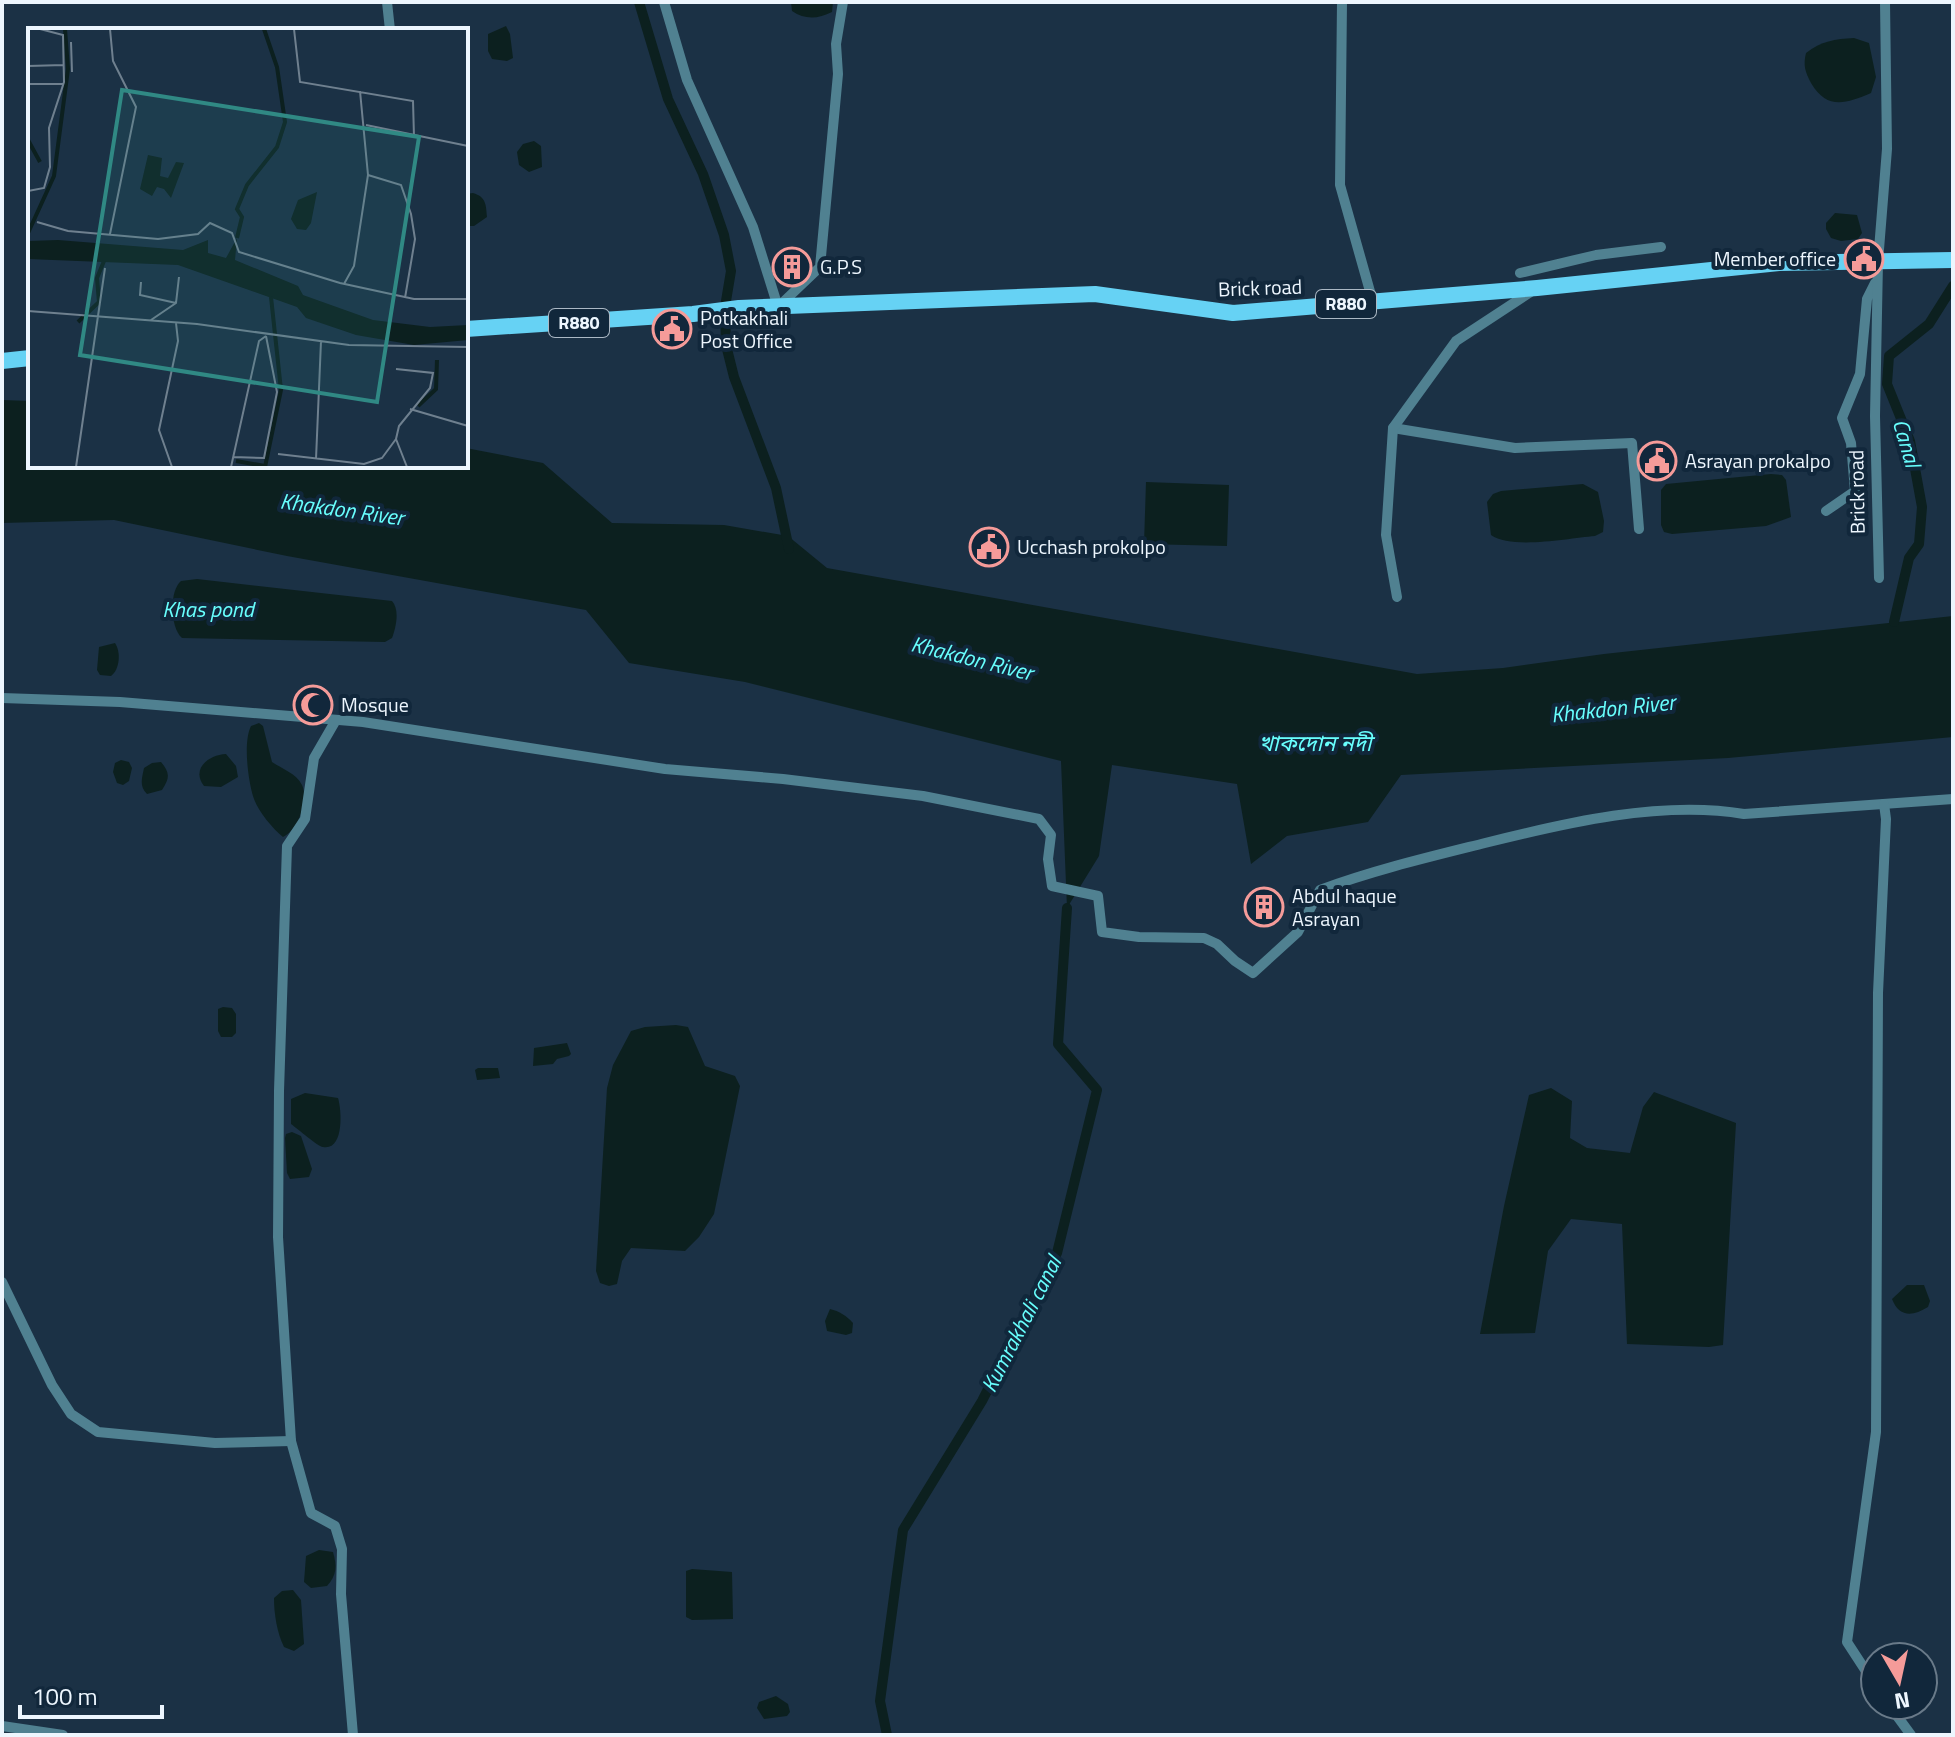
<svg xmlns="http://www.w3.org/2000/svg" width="1955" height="1737" font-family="'Titillium Web','Noto Sans Bengali',sans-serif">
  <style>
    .water { fill: #0c201f }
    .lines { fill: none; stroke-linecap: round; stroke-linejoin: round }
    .canal { stroke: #0c201f; stroke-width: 10 }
    .minor { stroke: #508191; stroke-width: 10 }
    .primary { stroke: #66d2f4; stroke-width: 16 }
    .labels { text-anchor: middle; stroke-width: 8; stroke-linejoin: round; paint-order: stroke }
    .shield { fill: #11273b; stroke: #abb8c4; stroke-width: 2 }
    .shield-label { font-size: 18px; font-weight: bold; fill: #edf6fe }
    .poi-label { font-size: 20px; fill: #edf6fe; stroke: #11273b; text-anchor: start }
    .street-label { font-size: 20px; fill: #edf6fe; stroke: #11273b }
    .water-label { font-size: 22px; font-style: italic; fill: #68fffe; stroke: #11273b }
    .inset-river { fill: none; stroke: #0c201f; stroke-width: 4 }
    .inset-road { fill: none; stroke: #6f808f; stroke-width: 2 }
    .view { fill: #308984; fill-opacity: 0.15; stroke: #308984; stroke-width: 4 }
    .inset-edge { fill: none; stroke: #edf6fe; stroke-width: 4 }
  </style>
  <rect width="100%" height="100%" fill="#1b3145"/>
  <g class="water">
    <path d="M791 2H833L832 12C818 19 805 20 792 11Z"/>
    <polygon points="506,26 510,34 513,58 507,61 492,59 488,51 488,34"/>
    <path d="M1854 38 1869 43 1876 77 1871 93C1845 104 1827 110 1811 83 1805 72 1803 65 1806 53 1821 41 1835 39 1854 38Z"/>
    <polygon points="534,141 541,146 542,167 529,172 519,165 517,152 523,144"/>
    <path d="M473 193C486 197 486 204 487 217L474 226H467L466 194Z"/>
    <polygon points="1835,213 1857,215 1862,233 1858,239 1841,241 1831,238 1826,229 1826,223"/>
    <polygon points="2,400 30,401 30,466 466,466 466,448 543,463 612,523 724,525 788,536 827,568 1417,674 1503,668 1604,654 1953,616 1953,737 1728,758 1401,775 1368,822 1287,836 1251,864 1237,784 1112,765 1099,856 1067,908 1061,761 745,682 629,663 586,610 287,556 114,520 2,523"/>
    <polygon points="1771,474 1782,475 1786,480 1791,517 1766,526 1672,534 1664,532 1661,525 1661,490 1666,484"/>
    <polygon points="1146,482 1229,485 1227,546 1144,544"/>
    <path d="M1583 484 1598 492 1604 521 1603 532 1595 536C1569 538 1512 550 1491 535L1487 502 1493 494 1501 491Z"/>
    <path d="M197 579 392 601C400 610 396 627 392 638L385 642 182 638C170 628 169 591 181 581Z"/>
    <path d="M115 643C121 652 120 669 111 676L100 675 97 670 99 647Z"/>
    <path d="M259 723 263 726 272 762C282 769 296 773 302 785 309 800 298 830 283 837 272 828 257 810 253 796 248 779 243 742 251 726Z"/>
    <path d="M226 754 236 766 238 777 221 787 204 786C191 769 208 755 226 754Z"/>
    <polygon points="121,760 129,762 132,768 129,781 123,785 117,783 113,772 115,763"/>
    <path d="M161 762C170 773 170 778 162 790L147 794C139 786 142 778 144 768L152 763Z"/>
    <polygon points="223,1007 232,1008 236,1014 236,1033 232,1037 221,1037 218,1031 218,1009"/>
    <polygon points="676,1025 688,1027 705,1066 735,1076 740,1086 714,1214 699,1237 685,1251 631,1248 622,1261 617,1284 609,1286 600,1283 596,1271 607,1088 613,1065 631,1031 645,1027"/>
    <polygon points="567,1043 571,1054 569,1056 557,1059 553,1064 533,1066 534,1048"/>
    <polygon points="478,1068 498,1068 500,1078 477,1080 475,1070"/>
    <polygon points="1551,1088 1572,1101 1570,1138 1587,1148 1630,1153 1643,1107 1654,1092 1736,1123 1723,1345 1709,1347 1627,1344 1622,1224 1571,1219 1548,1251 1535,1333 1480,1334 1504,1206 1529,1095"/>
    <path d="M305 1093 338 1098C342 1111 344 1151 323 1147 317 1146 298 1129 291 1124V1099Z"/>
    <polygon points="292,1132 301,1136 312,1169 309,1177 290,1179 287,1173 285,1138 286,1134"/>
    <path d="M1907 1285H1924L1930 1301 1928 1307C1912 1317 1899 1317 1892 1299Z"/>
    <path d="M830 1309C839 1311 847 1316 853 1323L852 1333 846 1335 827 1331 825 1321Z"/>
    <path d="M319 1550 333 1552C337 1566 337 1575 327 1586L311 1588 304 1582 306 1556Z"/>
    <polygon points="692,1569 732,1572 733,1619 692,1620 686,1617 686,1571"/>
    <path d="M293 1590 301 1600 304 1644 294 1651 284 1647C277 1633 274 1614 274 1598L282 1591Z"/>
    <polygon points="776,1696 788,1704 790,1712 787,1716 764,1719 757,1708 759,1702"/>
  </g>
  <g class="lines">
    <g class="canal">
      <polyline points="639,2 668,99 703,174 724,235 731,271 725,307 726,345 734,377 776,488 789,549"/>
      <polyline points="1894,622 1909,558 1919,544 1922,507 1910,441 1887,384 1889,356 1929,324 1953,286"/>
      <polyline points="887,1735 880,1701 903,1530 982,1401 1057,1253 1097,1090 1058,1044 1067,908"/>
    </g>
    <g class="minor">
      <polyline points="387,2 390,30"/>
      <polyline points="664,2 687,80 753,227 778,307 820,267 838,74 836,44 843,2"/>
      <polyline points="1342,2 1340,185 1373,302"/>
      <polyline points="1520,273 1596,255 1661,247"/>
      <polyline points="1393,428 1515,448 1632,443 1639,529"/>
      <polyline points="1826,511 1855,491 1851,443 1842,418 1860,374 1867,299 1875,283"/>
      <polyline points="1879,578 1875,416 1878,262 1887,149 1885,2"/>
      <polyline points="1397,597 1386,535 1393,428 1456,341 1532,291"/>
      <path d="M2 698 120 702 363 722 665 769 783 779 923 796 1039 819 1051 835 1048 859 1052 886 1098 896 1102 932 1139 937 1204 938 1217 944 1235 961 1253 973 1298 932 1320 890C1374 870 1429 857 1485 843 1565 823 1661 800 1744 814L1953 799"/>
      <polyline points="336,720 314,758 305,819 287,846 279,1091 278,1237 291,1441 311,1513 335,1526 342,1549 341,1594 353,1735"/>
      <polyline points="2,1282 52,1385 71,1414 98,1432 215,1443 291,1441"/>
      <polyline points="1875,1685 1847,1642 1876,1432 1878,993 1886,819 1884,804"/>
      <polyline points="1889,1705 1911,1735"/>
      <polyline points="2,1726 63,1735"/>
    </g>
    <g class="primary">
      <polyline points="466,329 693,314 739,308 1095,294 1233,313 1537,288 1779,263 1953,260"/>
      <polyline points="2,361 30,358"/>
    </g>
  </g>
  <defs>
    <g id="civic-ring" transform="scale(2)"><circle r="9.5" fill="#11273b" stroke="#f59b99" stroke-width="1.5"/><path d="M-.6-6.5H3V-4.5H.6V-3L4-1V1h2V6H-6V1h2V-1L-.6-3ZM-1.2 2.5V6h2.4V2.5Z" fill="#f59b99"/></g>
    <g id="building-ring" transform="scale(2)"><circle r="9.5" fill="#11273b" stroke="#f59b99" stroke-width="1.5"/><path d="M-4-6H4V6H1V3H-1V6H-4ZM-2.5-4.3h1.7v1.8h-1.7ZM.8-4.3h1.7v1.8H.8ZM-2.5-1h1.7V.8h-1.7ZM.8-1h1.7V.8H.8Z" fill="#f59b99"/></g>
    <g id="mosque-ring" transform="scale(2)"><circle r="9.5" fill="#11273b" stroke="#f59b99" stroke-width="1.5"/><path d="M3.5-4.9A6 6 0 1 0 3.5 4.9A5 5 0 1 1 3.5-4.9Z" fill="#f59b99"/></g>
  </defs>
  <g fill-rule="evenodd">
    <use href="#civic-ring" x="1864" y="259"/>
    <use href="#building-ring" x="792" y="267"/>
    <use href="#civic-ring" x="672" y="329"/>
    <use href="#civic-ring" x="1657" y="461"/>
    <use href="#civic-ring" x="989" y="547"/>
    <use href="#mosque-ring" x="313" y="705"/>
    <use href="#building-ring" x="1264" y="907"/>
  </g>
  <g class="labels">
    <g class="shield">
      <rect x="1316" y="290" width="60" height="28" rx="6"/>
      <rect x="549" y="309" width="60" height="28" rx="6"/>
    </g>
    <g class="shield-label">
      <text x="1346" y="310">R880</text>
      <text x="579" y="329">R880</text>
    </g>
    <g class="poi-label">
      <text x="1836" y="266" text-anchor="end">Member office</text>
      <text x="820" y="274">G.P.S</text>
      <text x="700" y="325">Potkakhali<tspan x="700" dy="23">Post Office</tspan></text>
      <text x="1685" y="468">Asrayan prokalpo</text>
      <text x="1017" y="554">Ucchash prokolpo</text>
      <text x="341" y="712">Mosque</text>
      <text x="1292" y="903">Abdul haque<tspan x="1292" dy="23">Asrayan</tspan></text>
    </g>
    <g class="street-label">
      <text transform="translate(1260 288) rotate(-2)" y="7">Brick road</text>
      <text transform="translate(1857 492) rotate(-91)" y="7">Brick road</text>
    </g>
    <g class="water-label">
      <text transform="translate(1907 443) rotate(74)" y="8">Canal</text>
      <text transform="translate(342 509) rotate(8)" y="8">Khakdon River</text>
      <text x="208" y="617">Khas pond</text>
      <text transform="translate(972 658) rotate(14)" y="8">Khakdon River</text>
      <text transform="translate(1613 708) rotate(-6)" y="8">Khakdon River</text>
      <text x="1315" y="751">খাকদোন নদী</text>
      <text transform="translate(1021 1324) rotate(-63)" y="8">Kumrakhali canal</text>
    </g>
  </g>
  <g transform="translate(28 28)">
    <rect width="440" height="440" fill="#1b3145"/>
    <path d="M120 127 134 130 132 148 140 150 148 134 156 135 143 170 136 161 129 159 124 168 112 161ZM289 164 283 195 278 202 269 201 263 191 270 172ZM209 210 207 232 270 258 275 267 345 292 402 299 440 297V312L386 317 328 307 278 290 269 279 150 237 0 231V213L30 212 155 222 180 212V225L198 230Z" fill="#0c201f"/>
    <path class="inset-river" d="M0 112 12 134M0 205 26 148 40 41 37 1M209 210 214 189 209 181 219 157 249 119 257 94 249 39 236 1M50 294 71 274 69 250 76 233M390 378 408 361 409 332M208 433 237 438M237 439 253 362 243 269"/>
    <path class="inset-road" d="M82 1 85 33 108 79 82 206M266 1 272 54 385 73 386 109M43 14 44 44M0 38 36 37M0 56H36M338 97 440 118M340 147 373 157 383 186 387 211 377 270M0 163 16 160 22 139 21 100 36 54 35 7 12 1M9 194 40 203 130 211 170 206 182 195 204 205 211 224 312 255 386 271H440M113 254 112 267 148 275M316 256 326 238 340 147 332 63M0 272 1 241M0 283 169 296 321 317 440 319M123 292 148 275 151 249M368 341 405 345 402 360 371 398 368 411 379 439M382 381 440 398M250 426 336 436 354 430 368 411M205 429 236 430 249 364 238 308M288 431 293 313M48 439 77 240M144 439 131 402 150 313 148 295M203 439 231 313 238 308"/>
    <path class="view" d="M94 62 391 109 349 374 52 327Z"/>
    <rect width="440" height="440" class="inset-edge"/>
  </g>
  <rect width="1955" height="1737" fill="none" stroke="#edf6fe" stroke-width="8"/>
  <g transform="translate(1899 1681) rotate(171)"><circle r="38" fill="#11273b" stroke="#697a89" stroke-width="2"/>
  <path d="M0-6L14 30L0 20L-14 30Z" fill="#f59b99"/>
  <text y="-12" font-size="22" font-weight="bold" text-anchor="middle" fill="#edf6fe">N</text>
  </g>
  <path d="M20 1705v12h142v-12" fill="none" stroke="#edf6fe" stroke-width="4"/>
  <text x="32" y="1705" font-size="24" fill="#edf6fe" stroke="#11273b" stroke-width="6" paint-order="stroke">100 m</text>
</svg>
